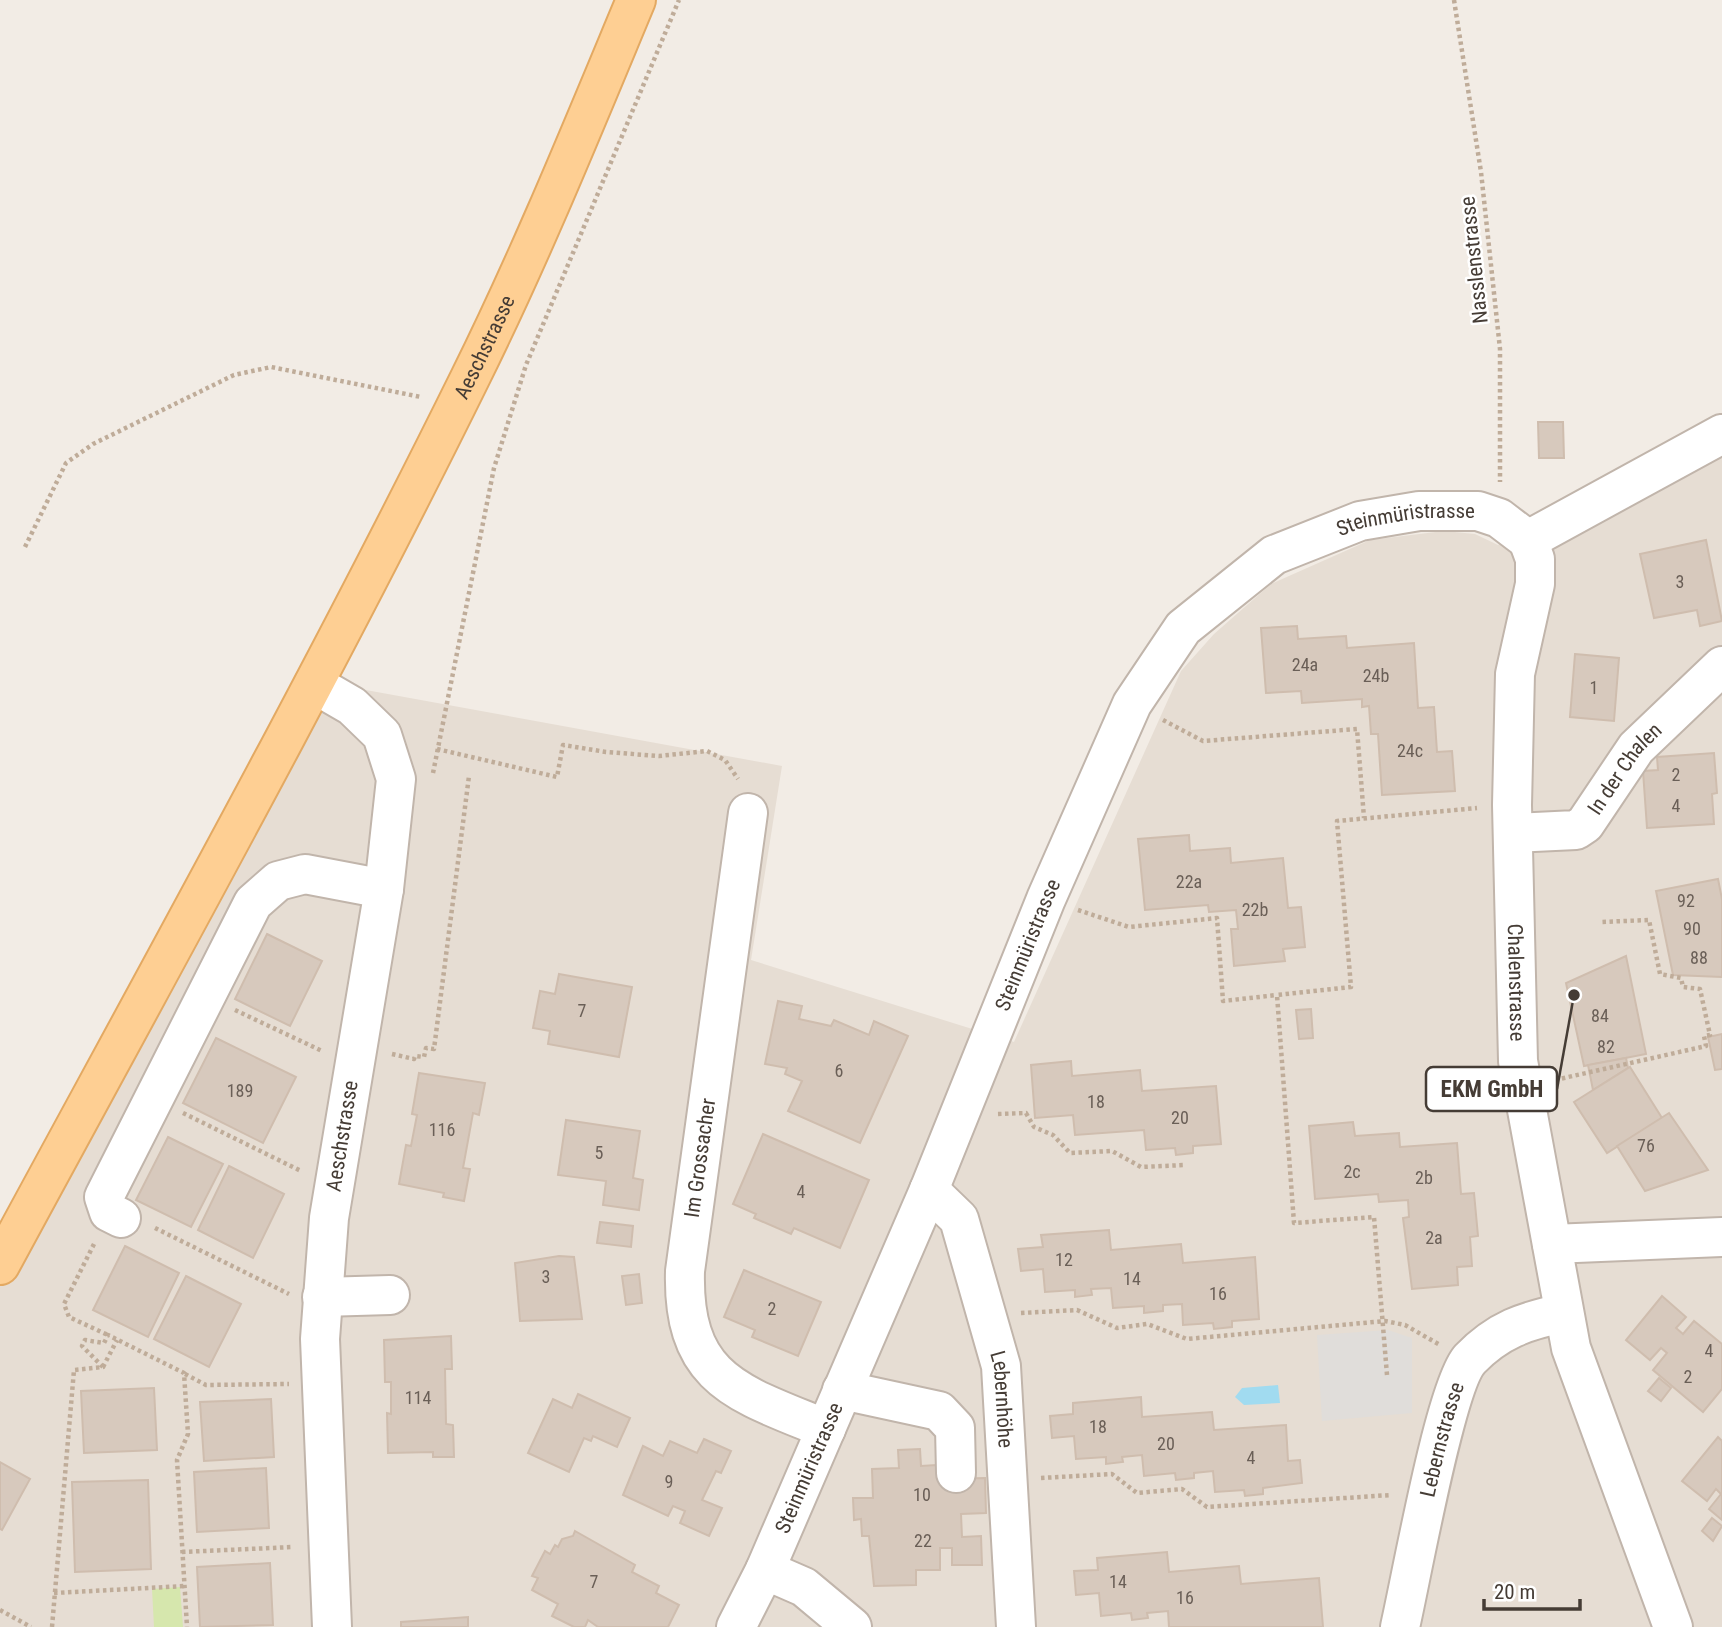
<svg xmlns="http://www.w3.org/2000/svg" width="1722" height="1627" font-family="'Roboto Condensed',sans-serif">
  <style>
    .residential { fill: #e6ddd3 }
    .green { fill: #d6e7ad }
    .parking { fill: #e0ddda }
    .water { fill: #a1dbf0 }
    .building { fill: #d7c9bd; stroke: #cfbdae; stroke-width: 2 }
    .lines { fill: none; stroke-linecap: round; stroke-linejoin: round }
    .minor-casing { stroke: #c1b5ab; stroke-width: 42 }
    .major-casing { stroke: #e3a962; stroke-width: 42 }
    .path { stroke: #bfac99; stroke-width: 4.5; stroke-dasharray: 3.5 3.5; stroke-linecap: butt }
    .minor { stroke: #fff; stroke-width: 38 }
    .major { stroke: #fecf93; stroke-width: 38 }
    .labels { text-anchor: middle; stroke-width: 5; stroke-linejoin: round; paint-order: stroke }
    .number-label { font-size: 18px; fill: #6a5f57 }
    .street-label { font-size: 21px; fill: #453c35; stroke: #fff }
    .leader { fill: none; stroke: #453c35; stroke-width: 2.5 }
    .callout-dot { fill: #453c35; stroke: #fff; stroke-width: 2.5 }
    .callout { fill: #fff; stroke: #453c35; stroke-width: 2.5 }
    .callout-label { font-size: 23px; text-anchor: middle; font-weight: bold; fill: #453c35 }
  </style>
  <rect width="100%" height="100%" fill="#f2ece5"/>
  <polygon class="residential" points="1722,428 1722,1627 0,1627 0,1262 311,680 782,766 751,960 1014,1042 1181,671 1214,634 1271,584 1370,540 1444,531 1475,534 1498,545"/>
  <polygon class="green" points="180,1587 183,1627 154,1627 152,1589"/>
  <polygon class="parking" points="1388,1330 1412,1338 1412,1413 1322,1421 1317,1335"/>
  <polygon class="water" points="1278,1385 1280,1403 1244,1405 1235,1397 1242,1388"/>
  <g class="building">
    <polygon points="1538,422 1563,422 1564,458 1539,458"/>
    <polygon points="1706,540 1722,621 1700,626 1697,610 1654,618 1640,554"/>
    <polygon points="1297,626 1298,639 1346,636 1347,648 1414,643 1418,708 1434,707 1437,752 1452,751 1455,791 1382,795 1378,734 1371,734 1369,706 1362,707 1362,699 1302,703 1301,691 1266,693 1261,628"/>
    <polygon points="1575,654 1619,658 1614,721 1570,717"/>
    <polygon points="1714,753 1717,793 1712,794 1714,824 1647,828 1643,771 1658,770 1657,757"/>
    <polygon points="1189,835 1190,851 1230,848 1231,863 1283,858 1288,908 1301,907 1305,947 1283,949 1285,961 1234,966 1231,929 1238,929 1236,910 1209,912 1208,905 1145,910 1138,839"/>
    <polygon points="1718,879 1722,899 1722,977 1673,975 1656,891"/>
    <polygon points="267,934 322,961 290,1026 235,999"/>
    <polygon points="1626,956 1646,1054 1584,1066 1566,983"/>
    <polygon points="559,974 632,987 619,1057 548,1044 550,1031 533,1028 540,991 555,994"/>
    <polygon points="778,1001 802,1006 799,1019 831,1026 834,1020 869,1035 874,1021 908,1036 860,1143 788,1111 802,1081 785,1074 787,1068 765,1064"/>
    <polygon points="1311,1009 1313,1038 1299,1039 1296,1010"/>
    <polygon points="1722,1034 1722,1069 1715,1070 1708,1037"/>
    <polygon points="216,1038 296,1077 263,1143 183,1103"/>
    <polygon points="1626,1058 1628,1068 1593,1090 1588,1065"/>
    <polygon points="1071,1061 1072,1076 1140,1070 1142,1091 1216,1086 1221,1144 1193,1146 1193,1153 1176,1155 1175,1148 1146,1150 1144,1130 1075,1135 1073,1115 1035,1118 1031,1065"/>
    <polygon points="1630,1067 1662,1118 1607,1153 1574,1102"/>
    <polygon points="419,1073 485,1083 479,1115 473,1113 463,1168 470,1169 464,1201 443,1197 444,1193 399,1184 406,1145 411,1146 417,1115 412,1114"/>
    <polygon points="1669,1113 1708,1170 1645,1191 1617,1146"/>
    <polygon points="566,1120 640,1131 633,1178 643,1180 639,1210 603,1205 606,1181 558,1175"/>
    <polygon points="1353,1122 1355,1136 1399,1133 1400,1147 1457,1143 1461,1194 1474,1193 1478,1236 1470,1237 1472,1266 1457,1267 1458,1285 1412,1289 1403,1218 1409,1217 1408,1200 1379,1202 1378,1194 1315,1199 1309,1126"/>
    <polygon points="763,1134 869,1180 840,1248 794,1228 791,1234 754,1218 756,1214 733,1204"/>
    <polygon points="168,1137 223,1164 191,1227 136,1200"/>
    <polygon points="229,1166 284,1194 253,1258 198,1230"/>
    <polygon points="600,1222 633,1226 631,1247 597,1243"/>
    <polygon points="1109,1230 1111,1250 1181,1244 1183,1263 1255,1257 1259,1319 1232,1321 1232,1327 1214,1329 1213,1323 1183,1325 1182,1304 1163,1305 1163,1311 1144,1313 1144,1306 1113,1308 1111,1288 1091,1289 1092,1295 1075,1297 1075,1290 1045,1292 1043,1269 1021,1271 1018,1249 1043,1247 1041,1235"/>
    <polygon points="125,1246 179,1273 148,1337 93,1310"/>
    <polygon points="559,1256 574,1257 582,1319 520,1321 515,1263"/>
    <polygon points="744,1270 821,1302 798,1356 752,1337 755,1330 724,1317"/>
    <polygon points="639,1274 642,1303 626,1305 622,1276"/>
    <polygon points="186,1276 241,1304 209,1367 154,1339"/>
    <polygon points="1662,1296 1686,1317 1676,1328 1683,1334 1694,1321 1722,1344 1722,1389 1703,1412 1653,1370 1667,1353 1661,1348 1650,1360 1626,1340"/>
    <polygon points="451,1336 452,1369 445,1369 446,1424 453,1425 454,1457 433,1457 433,1452 388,1453 387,1413 391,1414 391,1382 385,1382 384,1340"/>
    <polygon points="1659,1378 1671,1388 1661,1401 1648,1391"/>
    <polygon points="154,1388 157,1450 84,1453 81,1391"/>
    <polygon points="578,1394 630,1418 617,1447 593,1436 591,1441 584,1438 569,1472 528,1453 553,1399 572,1408"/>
    <polygon points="1141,1397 1142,1417 1212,1412 1214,1430 1286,1425 1288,1461 1300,1460 1302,1483 1263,1488 1263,1494 1245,1496 1244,1490 1215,1492 1213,1471 1194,1473 1194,1478 1176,1480 1175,1473 1144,1476 1142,1455 1122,1457 1123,1462 1106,1464 1106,1457 1076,1459 1074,1436 1052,1438 1050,1416 1073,1414 1073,1403"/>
    <polygon points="271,1399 274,1457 204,1461 200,1402"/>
    <polygon points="1718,1437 1722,1441 1722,1520 1709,1509 1721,1494 1716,1489 1707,1501 1682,1481"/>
    <polygon points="704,1439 731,1451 721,1473 716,1471 702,1500 722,1508 709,1536 680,1523 685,1511 673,1506 668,1516 623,1495 643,1446 663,1456 670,1441 697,1453"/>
    <polygon points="920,1449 921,1466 936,1465 936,1470 945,1470 945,1479 985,1478 986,1513 961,1514 962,1537 981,1536 982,1565 952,1565 952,1548 940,1548 940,1570 916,1570 916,1585 874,1586 869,1536 862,1536 861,1519 854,1520 853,1498 873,1498 872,1469 899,1468 898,1450"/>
    <polygon points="0,1462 30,1479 2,1530 0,1529"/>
    <polygon points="266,1468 269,1528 197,1532 194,1472"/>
    <polygon points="148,1480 151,1569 75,1572 72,1482"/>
    <polygon points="1712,1518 1722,1526 1713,1541 1702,1531"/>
    <polygon points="575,1531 635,1565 632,1572 659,1586 656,1593 679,1605 668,1627 598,1627 588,1620 585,1627 574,1627 552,1616 558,1604 532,1590 538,1578 532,1576 545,1551 550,1554 555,1545 558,1547 562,1539 573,1536"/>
    <polygon points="1167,1552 1169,1572 1239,1566 1241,1584 1319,1578 1323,1627 1169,1627 1168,1611 1147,1613 1148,1618 1132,1620 1131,1613 1101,1616 1099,1593 1076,1595 1074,1571 1098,1570 1097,1558"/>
    <polygon points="270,1563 273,1625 200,1627 197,1567"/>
    <polygon points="468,1617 468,1627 401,1627 401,1622"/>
  </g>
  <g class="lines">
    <g class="minor-casing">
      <g id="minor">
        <path id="s1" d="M1528 540 1535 559V584L1515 674 1512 805 1518 1061 1571 1348 1673 1627"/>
        <polyline points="1528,540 1722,434"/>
        <polyline points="314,684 352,706 382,735 396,779 384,889 329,1218 320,1339 332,1627"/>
        <path d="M748 813 685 1271C682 1381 739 1393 826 1429"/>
        <path id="s2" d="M1513 833 1576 830 1585 824 1636 748 1722 666"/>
        <path id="s3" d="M929 1190 959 1219 1001 1366 1016 1627"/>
        <polyline points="121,1218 109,1212 104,1197 253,903 278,881 305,874 384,889"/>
        <polyline points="1552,1244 1722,1237"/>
        <polyline points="322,1297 390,1295"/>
        <polyline points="842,1390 939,1411 955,1428 956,1473"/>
        <polyline points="765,1570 804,1587 852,1627"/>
        <path id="s4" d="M736 1627 765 1570 929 1190 1046 899 1132 704 1183 628 1274 555 1360 521 1419 511H1478L1499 518 1528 540"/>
        <path id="s5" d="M1400 1627C1411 1580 1445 1386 1470 1359 1498 1330 1525 1321 1563 1313"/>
      </g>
    </g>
    <g class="major-casing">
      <g id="major">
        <path id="s6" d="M0 1265C159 971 322 678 470 378 531 255 583 127 636 0"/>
      </g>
    </g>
    <g class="path">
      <polyline points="1454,0 1481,172 1500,349 1500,482"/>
      <polyline points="25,547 66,463 93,444 234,375 271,367 421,397"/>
      <polyline points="1163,720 1203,741 1357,729 1364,818"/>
      <polyline points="437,749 557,777 563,745 606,752 659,756 707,751 725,760 738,779"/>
      <polyline points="433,773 494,468 526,365 679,0"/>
      <polyline points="1078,910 1129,927 1217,918 1223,1001 1277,995"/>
      <polyline points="235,1010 322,1051"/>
      <polyline points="392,1054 414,1059 415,1056 424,1057 426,1048 434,1049 469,776"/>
      <polyline points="1555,1080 1706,1046 1704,1036 1710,1035 1700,989 1683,987 1681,978 1660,974 1649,920 1601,922"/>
      <polyline points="183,1113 301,1171"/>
      <polyline points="998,1114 1026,1113 1034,1127 1053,1135 1070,1153 1112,1151 1141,1167 1185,1165"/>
      <polyline points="155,1228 289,1294"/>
      <polyline points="94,1244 64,1304 69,1317 108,1335"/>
      <polyline points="1021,1313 1077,1310 1117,1328 1147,1324 1187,1339 1385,1321 1405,1325 1440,1345"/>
      <polyline points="103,1367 117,1340"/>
      <polyline points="185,1374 206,1385 289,1384"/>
      <polyline points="1387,1375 1374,1217 1294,1223 1277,995 1351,987 1337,821 1477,808"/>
      <polyline points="1041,1478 1112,1474 1137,1493 1182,1489 1207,1507 1391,1495"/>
      <polyline points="182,1552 293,1547"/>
      <polyline points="54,1593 185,1586"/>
      <polyline points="0,1610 31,1627"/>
      <polyline points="52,1627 74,1370 103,1367 82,1346 85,1340 104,1343 108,1335 184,1373 188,1434 177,1460 187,1627"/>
    </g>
    <use href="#minor" class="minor"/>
    <use href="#major" class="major"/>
  </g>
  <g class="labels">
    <g class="number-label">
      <text x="1680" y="588">3</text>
      <text x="1305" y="671">24a</text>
      <text x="1376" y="682">24b</text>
      <text x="1594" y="694">1</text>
      <text x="1410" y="757">24c</text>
      <text x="1676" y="781">2</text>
      <text x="1676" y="812">4</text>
      <text x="1189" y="888">22a</text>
      <text x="1686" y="907">92</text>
      <text x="1255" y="916">22b</text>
      <text x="1692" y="935">90</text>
      <text x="1699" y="964">88</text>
      <text x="582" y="1017">7</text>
      <text x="1600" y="1022">84</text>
      <text x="1606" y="1053">82</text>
      <text x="839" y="1077">6</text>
      <text x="240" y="1097">189</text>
      <text x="1096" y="1108">18</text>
      <text x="1180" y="1124">20</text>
      <text x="442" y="1136">116</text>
      <text x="1646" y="1152">76</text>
      <text x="599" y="1159">5</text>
      <text x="1352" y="1178">2c</text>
      <text x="1424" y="1184">2b</text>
      <text x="801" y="1198">4</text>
      <text x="1434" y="1244">2a</text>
      <text x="1064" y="1266">12</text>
      <text x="546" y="1283">3</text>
      <text x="1132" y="1285">14</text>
      <text x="1218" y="1300">16</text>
      <text x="772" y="1315">2</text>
      <text x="1709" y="1357">4</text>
      <text x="1688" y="1383">2</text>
      <text x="418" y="1404">114</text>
      <text x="1098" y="1433">18</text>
      <text x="1166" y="1450">20</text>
      <text x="1251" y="1464">4</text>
      <text x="669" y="1488">9</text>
      <text x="922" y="1501">10</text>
      <text x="923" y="1547">22</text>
      <text x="594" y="1588">7</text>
      <text x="1118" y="1588">14</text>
      <text x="1185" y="1604">16</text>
    </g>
    <g class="street-label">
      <text transform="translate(1474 260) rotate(-96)" y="7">Nasslenstrasse</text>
      <text dy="7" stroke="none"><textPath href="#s6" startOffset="1038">Aeschstrasse</textPath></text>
      <text dy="7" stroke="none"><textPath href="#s4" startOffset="1351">Steinmüristrasse</textPath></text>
      <text dy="7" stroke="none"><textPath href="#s2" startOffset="142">In der Chalen</textPath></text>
      <text dy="7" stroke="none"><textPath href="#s4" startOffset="742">Steinmüristrasse</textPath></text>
      <text dy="7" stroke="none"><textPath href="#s1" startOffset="446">Chalenstrasse</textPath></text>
      <text transform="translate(342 1136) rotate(-81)" y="7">Aeschstrasse</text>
      <text transform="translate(700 1158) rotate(-82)" y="7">Im Grossacher</text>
      <text dy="7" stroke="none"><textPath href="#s3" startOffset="228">Lebernhöhe</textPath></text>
      <text dy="7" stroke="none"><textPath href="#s5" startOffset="192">Lebernstrasse</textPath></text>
      <text dy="7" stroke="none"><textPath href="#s4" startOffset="175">Steinmüristrasse</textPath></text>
    </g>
  </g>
  <path class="leader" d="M1574 995L1557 1089"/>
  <circle class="callout-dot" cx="1574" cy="995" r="7"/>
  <rect class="callout" x="1426" y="1067" width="131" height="44" rx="7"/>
  <g class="callout-label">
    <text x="1492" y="1097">EKM GmbH</text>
  </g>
  <path d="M1484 1599v10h96v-10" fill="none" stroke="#453c35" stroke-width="3.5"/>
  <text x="1494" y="1599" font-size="21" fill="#453c35" stroke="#ffffff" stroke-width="5" paint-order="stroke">20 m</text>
</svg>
